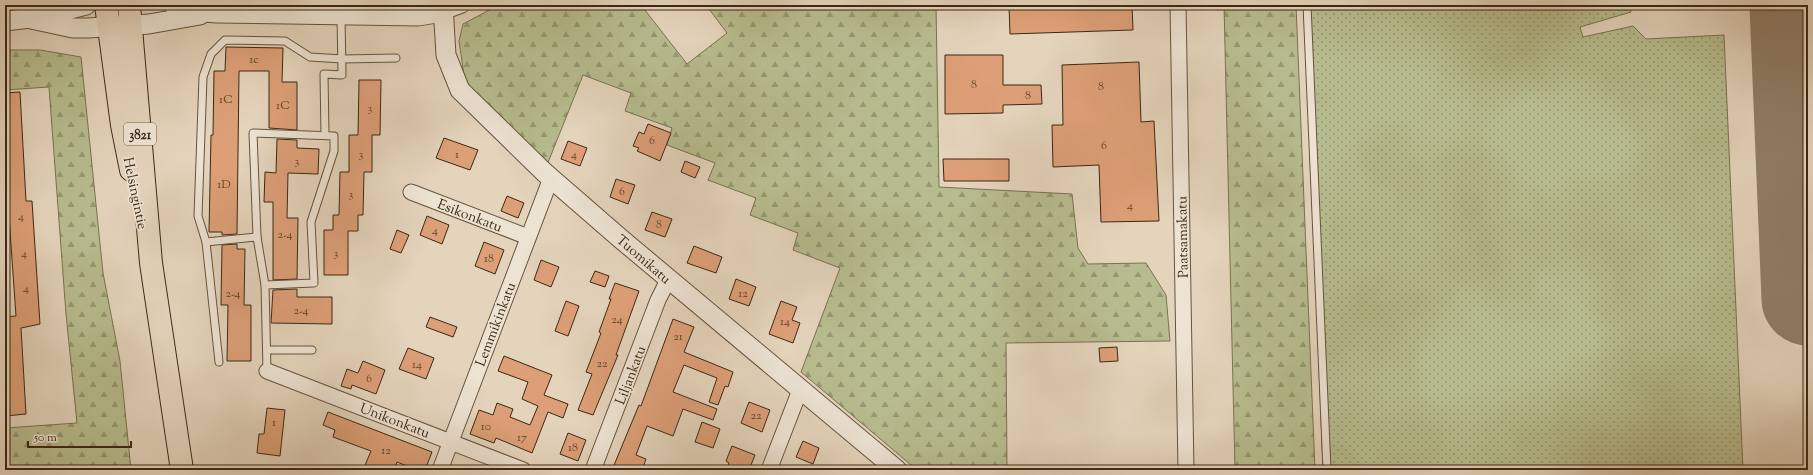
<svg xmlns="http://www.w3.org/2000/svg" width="1813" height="475" font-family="'Sorts Mill Goudy',serif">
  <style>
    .grass { fill: url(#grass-dots); stroke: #7a7250 }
    .forest { fill: url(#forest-firs); stroke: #7a7250 }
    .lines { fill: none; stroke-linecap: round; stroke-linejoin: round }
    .runway { stroke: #907e68; stroke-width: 93 }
    .building { fill: #dd9f77; stroke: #3c2813 }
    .service-casing { stroke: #66533d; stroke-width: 9 }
    .minor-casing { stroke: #66533d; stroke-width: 17 }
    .tertiary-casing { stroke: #66533d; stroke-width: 21 }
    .primary-casing { stroke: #3c2813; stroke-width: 24 }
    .service { stroke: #ede3d3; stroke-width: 7 }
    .minor { stroke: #ede3d3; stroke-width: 15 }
    .tertiary { stroke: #ede3d3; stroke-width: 19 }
    .primary { stroke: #e4d4bc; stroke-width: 22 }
    .labels { text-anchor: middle; stroke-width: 3.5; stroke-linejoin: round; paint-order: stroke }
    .number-label { font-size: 12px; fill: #64462c }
    .shield { fill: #ede3d3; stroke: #71604d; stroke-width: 1 }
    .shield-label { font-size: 13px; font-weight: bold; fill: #3c2813 }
    .street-label { font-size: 14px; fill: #3c2813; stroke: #ede3d3 }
  </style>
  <defs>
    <pattern id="grass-dots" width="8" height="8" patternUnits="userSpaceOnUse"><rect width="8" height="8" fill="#b7bc8e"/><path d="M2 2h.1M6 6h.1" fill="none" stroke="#969973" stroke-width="1.8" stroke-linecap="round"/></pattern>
    <pattern id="forest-firs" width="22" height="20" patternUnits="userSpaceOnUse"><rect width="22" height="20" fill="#b7bc8e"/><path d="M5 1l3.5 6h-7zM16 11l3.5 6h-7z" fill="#969973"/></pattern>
  </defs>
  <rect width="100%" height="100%" fill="#e4d4bc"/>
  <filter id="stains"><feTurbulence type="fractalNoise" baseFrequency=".005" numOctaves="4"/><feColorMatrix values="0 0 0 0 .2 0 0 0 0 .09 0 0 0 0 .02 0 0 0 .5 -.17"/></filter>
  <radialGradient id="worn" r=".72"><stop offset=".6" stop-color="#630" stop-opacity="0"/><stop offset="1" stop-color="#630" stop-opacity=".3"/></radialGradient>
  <polygon class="grass" points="1305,5 1630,5 1631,12 1580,27 1583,37 1633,26 1646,39 1724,35 1743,470 1323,470"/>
  <g class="forest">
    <polygon points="499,5 641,5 687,64 727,33 709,9 714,5 936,5 939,187 1072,194 1078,248 1088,264 1146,263 1166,295 1170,341 1006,343 1007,470 917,470 801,372 840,268 793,250 798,233 750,215 756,198 708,180 715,163 667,145 672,128 625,111 631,93 583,75 545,170 465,82 459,41 463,24"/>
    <polygon points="1224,5 1296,5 1315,470 1235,470"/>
    <polygon points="5,50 40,50 81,57 103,273 120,361 131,470 5,470 5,428 77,423 66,314 49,87 5,90"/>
  </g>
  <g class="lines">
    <polyline class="runway" points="1796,5 1808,299"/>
  </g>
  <g class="building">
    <polygon points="1009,5 1132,5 1133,30 1010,34"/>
    <polygon points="226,47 283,48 282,82 297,82 297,130 269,128 269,71 239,71 237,234 222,235 222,232 209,232 211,135 213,135 214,71 225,71"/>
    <polygon points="945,55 1003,55 1003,85 1041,85 1042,104 1003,105 1003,113 945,114"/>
    <polygon points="1139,62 1141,122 1154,121 1159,221 1101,222 1099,165 1053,167 1052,125 1063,125 1062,65"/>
    <polygon points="359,80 381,80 380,135 372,135 372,172 364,172 363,215 358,215 358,231 348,231 348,275 324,275 324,230 333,230 333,215 339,215 340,172 349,172 349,135 358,135"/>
    <polygon points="20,92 26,201 32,201 40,324 21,328 26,414 5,416 5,317 16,316 7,188 5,188 5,93"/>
    <polygon points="648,124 671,133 660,161 637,151 639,148 633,146 639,132 644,134"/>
    <polygon points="444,138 478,150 470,170 436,158"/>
    <polygon points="277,139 297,140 297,148 319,149 318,174 288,173 287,218 298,218 297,279 273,280 273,202 264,202 265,172 276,173"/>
    <polygon points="568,141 587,148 580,166 561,159"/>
    <polygon points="943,159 1009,159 1009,181 944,181"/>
    <polygon points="685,161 700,167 695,178 681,172"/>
    <polygon points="616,179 635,185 628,204 610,197"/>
    <polygon points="507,196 524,203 518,218 501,211"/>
    <polygon points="652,212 672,219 665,237 645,230"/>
    <polygon points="427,216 449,225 442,244 420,235"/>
    <polygon points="397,230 409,235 401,253 390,249"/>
    <polygon points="484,242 504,250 495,274 475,266"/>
    <polygon points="237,244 237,249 245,249 244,305 251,305 251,361 227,361 228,305 221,305 222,245"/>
    <polygon points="694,246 722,257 716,273 687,263"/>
    <polygon points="541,260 559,267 551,287 534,280"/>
    <polygon points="595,271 609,276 605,287 590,282"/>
    <polygon points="736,279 756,287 749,306 729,299"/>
    <polygon points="615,283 639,291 616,355 618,355 593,415 578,410 592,374 586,372 601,333 599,332 611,299 609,299"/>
    <polygon points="297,289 297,297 332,297 332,324 271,323 273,290"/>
    <polygon points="566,301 579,306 568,336 555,331"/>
    <polygon points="781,301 797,307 792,320 800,323 793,343 769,334"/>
    <polygon points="430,317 457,327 453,337 426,327"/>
    <polygon points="673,319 694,327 684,352 733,372 728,387 725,386 718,405 709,402 717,378 684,365 673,392 717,409 713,420 683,409 673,436 647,426 636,455 646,459 642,470 612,470 639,405 641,406"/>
    <polygon points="1117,347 1118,361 1100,362 1099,348"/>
    <polygon points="408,348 434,358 426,379 399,369"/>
    <polygon points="504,356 552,375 544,395 568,404 563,418 548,412 532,453 496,438 494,443 470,434 479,410 493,415 497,403 513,409 510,417 530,425 538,406 522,399 528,382 498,371"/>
    <polygon points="363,361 385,370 376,394 352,385 351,389 341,386 347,369 358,373"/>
    <polygon points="749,402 770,410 762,432 741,423"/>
    <polygon points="267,408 285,410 280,456 257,453 259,434 264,434"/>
    <polygon points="328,412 432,452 425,470 417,470 397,462 394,470 363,470 371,451 333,437 335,430 323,425"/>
    <polygon points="702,422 720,429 713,448 695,442"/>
    <polygon points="568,433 586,440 578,461 560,454"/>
    <polygon points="803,441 819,448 813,464 796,457"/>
    <polygon points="732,446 755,455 749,470 726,470 729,463 726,461"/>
  </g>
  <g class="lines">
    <g class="service-casing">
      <g id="service">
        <polyline points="20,5 21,19"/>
        <polyline points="1307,5 1327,470"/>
        <polyline points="325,135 324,74 342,75 341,15"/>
        <polyline points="257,237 253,133 334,136 334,151 311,222 314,283 265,285"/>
        <polyline points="206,242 257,237 265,285 267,371"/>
        <polyline points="267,350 312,350"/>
        <polyline points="219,362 206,242 198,216 203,77 211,54 225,40 285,41 310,57 342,59 396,58"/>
      </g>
    </g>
    <g class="minor-casing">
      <g id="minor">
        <polyline points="1178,5 1186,470"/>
        <polyline points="443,12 462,5"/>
        <polyline points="411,192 528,237"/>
        <polyline points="267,371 523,470"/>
        <polyline points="440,470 551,178"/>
        <polyline points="593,470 658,300 668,280"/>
        <polyline points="769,470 800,390"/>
      </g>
    </g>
    <g class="tertiary-casing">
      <g id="tertiary">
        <polyline points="174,5 204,12 217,13 418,16 443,12"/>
        <polyline points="443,5 446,55 460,90 545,173 621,239 897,470"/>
        <polyline points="31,19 73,28 88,28 149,24 200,15"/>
        <polyline points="5,21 39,17 86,5"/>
      </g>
    </g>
    <g class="primary-casing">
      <g id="primary">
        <polyline points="106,5 122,125 131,170"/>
        <polyline points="129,5 151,263 182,470"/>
      </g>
    </g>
    <use href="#service" class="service"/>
    <use href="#minor" class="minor"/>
    <use href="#tertiary" class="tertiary"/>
    <use href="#primary" class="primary"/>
  </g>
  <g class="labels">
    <g class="number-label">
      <text x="254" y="63">1c</text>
      <text x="974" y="88">8</text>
      <text x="1101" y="90">8</text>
      <text x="1028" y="99">8</text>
      <text x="226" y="103">1C</text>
      <text x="283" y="109">1C</text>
      <text x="370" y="112">3</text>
      <text x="652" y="144">6</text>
      <text x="1104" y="149">6</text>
      <text x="361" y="158">3</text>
      <text x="457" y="158">1</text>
      <text x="574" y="158">4</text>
      <text x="297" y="165">3</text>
      <text x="224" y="188">1D</text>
      <text x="622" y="195">6</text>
      <text x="351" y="198">3</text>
      <text x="1130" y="209">4</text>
      <text x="21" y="220">4</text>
      <text x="659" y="228">8</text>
      <text x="435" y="234">4</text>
      <text x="285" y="238">2-4</text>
      <text x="24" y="257">4</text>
      <text x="336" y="257">3</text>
      <text x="489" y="262">18</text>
      <text x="26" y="292">4</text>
      <text x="233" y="297">2-4</text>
      <text x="743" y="297">12</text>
      <text x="301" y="314">2-4</text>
      <text x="617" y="323">24</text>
      <text x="785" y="325">14</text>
      <text x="678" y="340">21</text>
      <text x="602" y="367">22</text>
      <text x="417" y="368">14</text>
      <text x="369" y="382">6</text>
      <text x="756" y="419">22</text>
      <text x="274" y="426">1</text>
      <text x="486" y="430">10</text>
      <text x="522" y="441">17</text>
      <text x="573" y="451">18</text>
      <text x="386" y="454">12</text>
    </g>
    <rect class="shield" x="124" y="123" width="32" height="22" rx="3"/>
    <g class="shield-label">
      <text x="140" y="139">3821</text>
    </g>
    <g class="street-label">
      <text transform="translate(136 193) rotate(78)" y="5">Helsingintie</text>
      <text transform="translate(470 215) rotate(21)" y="5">Esikonkatu</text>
      <text transform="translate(1182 237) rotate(-91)" y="5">Paatsamakatu</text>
      <text transform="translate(644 259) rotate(41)" y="5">Tuomikatu</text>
      <text transform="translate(495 324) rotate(-69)" y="5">Lemmikinkatu</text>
      <text transform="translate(630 375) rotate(-69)" y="5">Liljankatu</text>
      <text transform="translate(395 420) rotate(21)" y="5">Unikonkatu</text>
    </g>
  </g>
  <rect width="1813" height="475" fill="none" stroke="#e4d4bc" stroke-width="20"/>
  <rect x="6" y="6" width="1801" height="463" fill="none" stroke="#3c2813" stroke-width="2"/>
  <rect x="10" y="10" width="1793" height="455" fill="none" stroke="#3c2813"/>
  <path d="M28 441v6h103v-6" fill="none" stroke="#3c2813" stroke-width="2"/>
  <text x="34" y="441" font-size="12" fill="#3c2813" stroke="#ede3d3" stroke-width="3" paint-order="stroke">50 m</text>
  <rect width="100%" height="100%" filter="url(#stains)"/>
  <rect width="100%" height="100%" fill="url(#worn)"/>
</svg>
